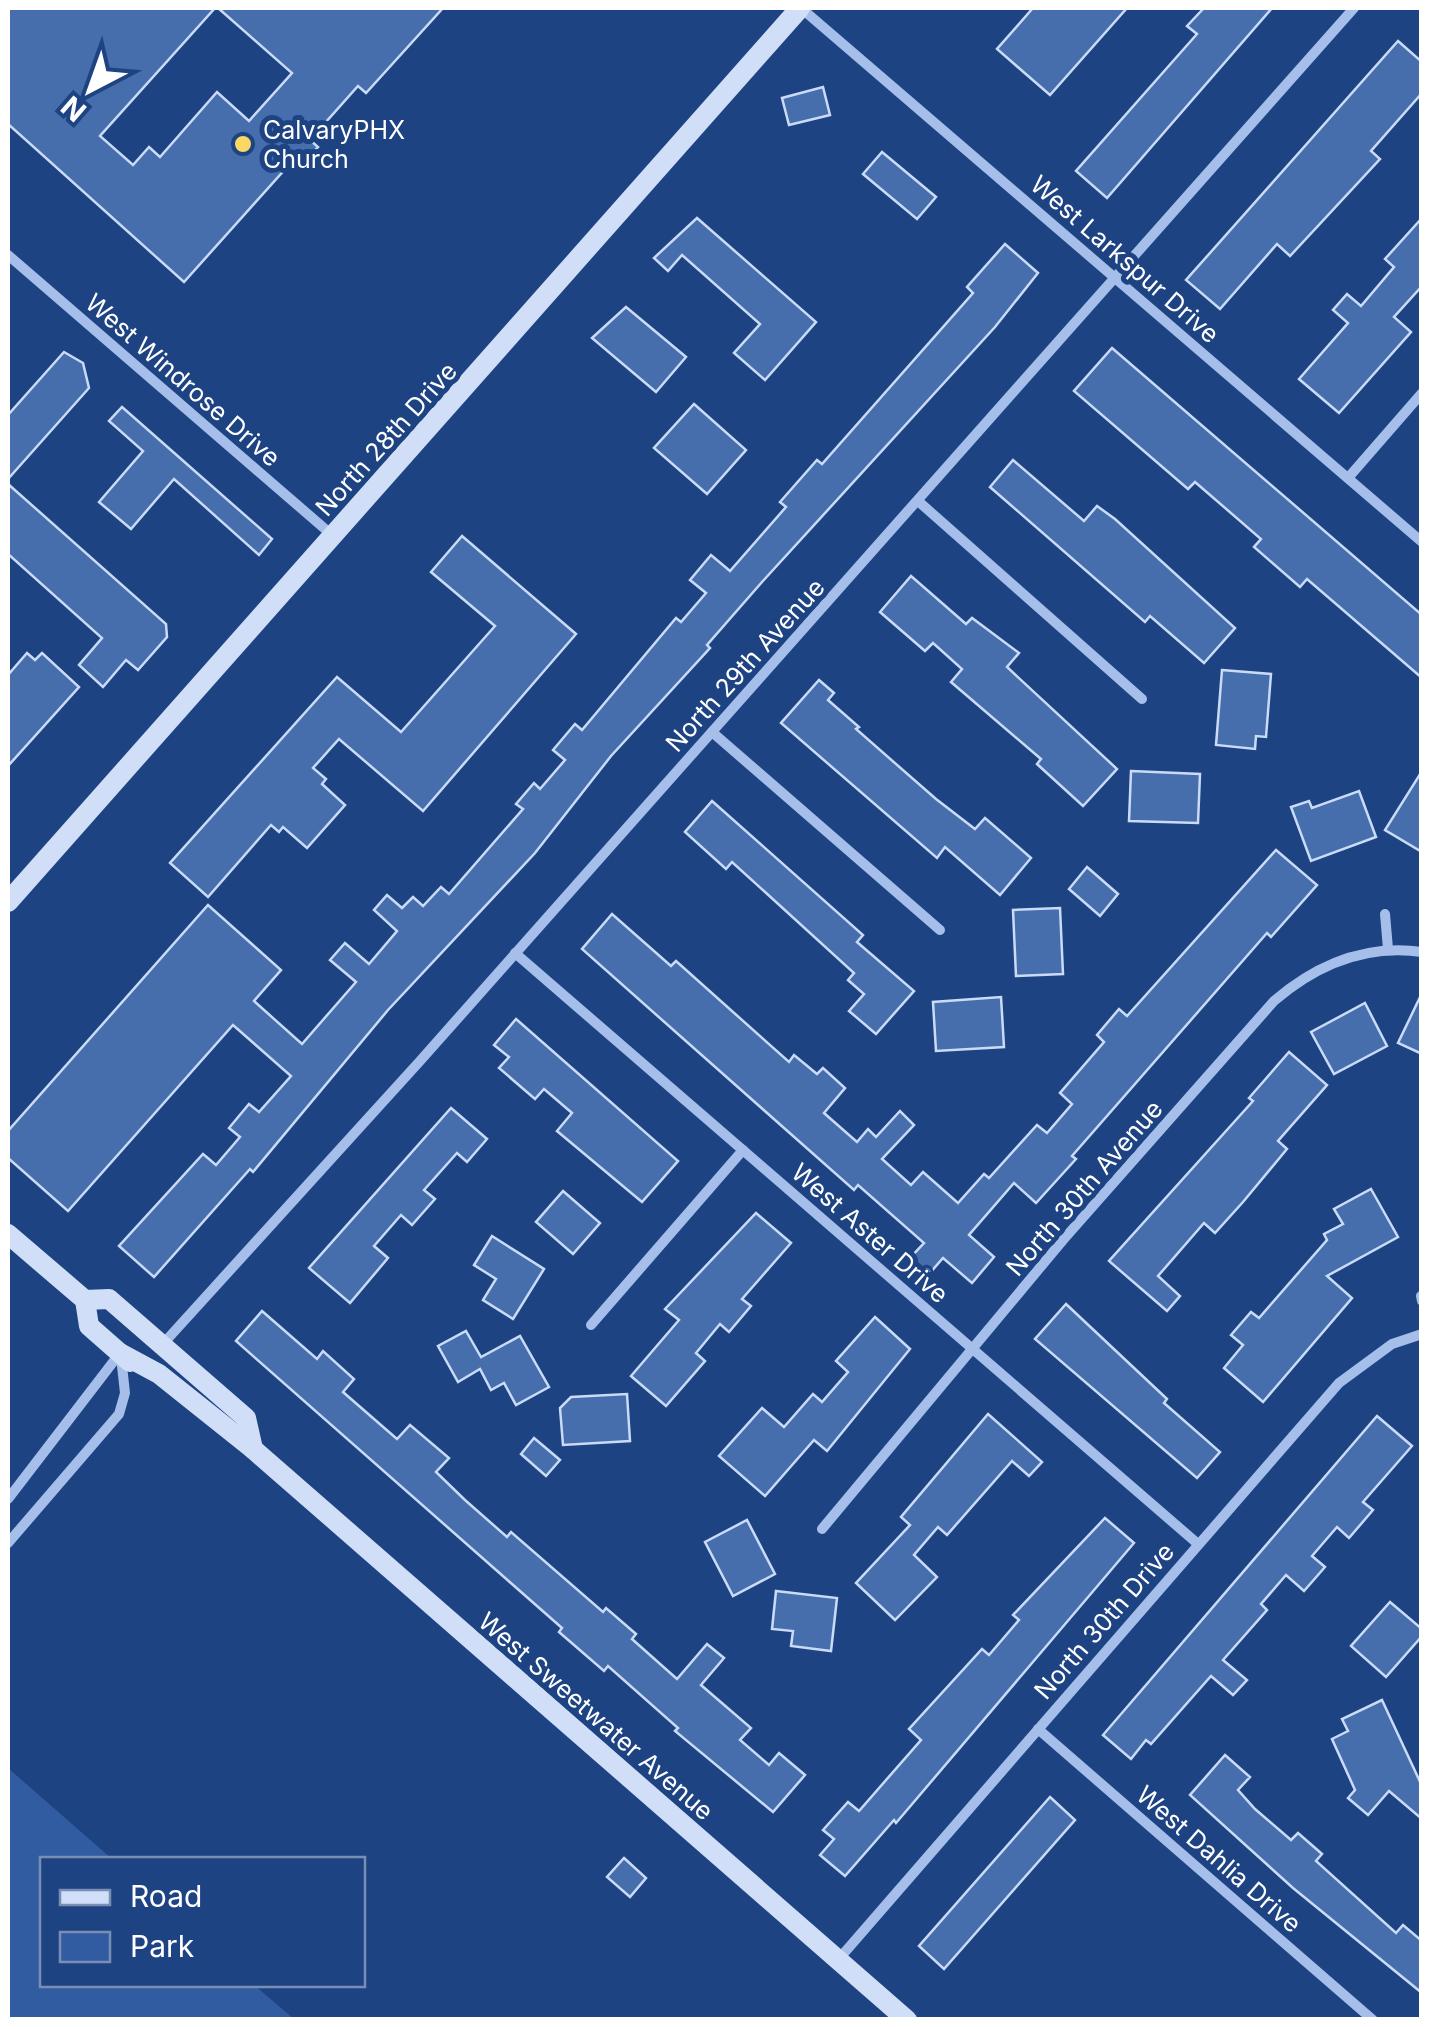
<svg xmlns="http://www.w3.org/2000/svg" width="1429" height="2027" font-family="Inter,sans-serif">
  <style>
    .green { fill: #315ca1 }
    .building { fill: #466dac; stroke: #c9dbf7; stroke-width: 2.5 }
    .lines { fill: none; stroke-linecap: round; stroke-linejoin: round }
    .street { stroke: #a5bfea; stroke-width: 10 }
    .secondary { stroke: #d0def7; stroke-width: 20 }
    .poi-dot { fill: #f9d864; stroke: #1e4383; stroke-width: 4 }
    .labels { text-anchor: middle; stroke-width: 10; stroke-linejoin: round; paint-order: stroke }
    .poi-label { font-size: 25px; fill: #fff; stroke: #1e4383; text-anchor: start }
    .street-label { font-size: 25px; fill: #fff; stroke: #1e4383 }
  </style>
  <rect width="100%" height="100%" fill="#1e4383"/>
  <polygon class="green" points="8,1768 112,1859 42,1860 42,1984 254,1985 294,2019 8,2019"/>
  <g class="building">
    <polygon points="8,8 215,8 100,136 133,165 149,147 160,157 217,92 249,121 292,73 218,8 443,8 366,93 358,86 310,140 318,147 304,162 297,156 184,282 8,124"/>
    <polygon points="1033,8 1127,8 1050,95 997,49"/>
    <polygon points="1204,8 1272,8 1107,198 1076,171 1197,34 1187,26"/>
    <polygon points="1398,41 1422,62 1422,93 1371,151 1380,159 1290,256 1277,244 1220,309 1186,280"/>
    <polygon points="823,87 830,115 789,125 782,98"/>
    <polygon points="882,152 936,197 917,219 863,174"/>
    <polygon points="697,218 816,322 765,380 734,353 760,324 682,255 668,271 654,258"/>
    <polygon points="1422,218 1422,286 1394,317 1411,332 1339,413 1299,379 1348,323 1333,310 1347,294 1361,306 1394,267 1385,259"/>
    <polygon points="1005,244 1038,273 995,327 762,582 707,645 710,648 611,756 535,853 388,1010 253,1172 250,1169 154,1277 119,1246 203,1154 216,1165 240,1137 229,1128 249,1104 259,1112 291,1076 233,1025 68,1211 8,1158 8,1131 208,905 281,970 254,1001 302,1044 356,982 330,960 345,943 369,964 397,931 374,910 387,895 402,908 413,897 423,906 441,887 449,894 523,809 516,804 534,783 540,789 565,760 553,750 575,724 582,730 676,618 681,622 706,593 690,580 711,555 730,571 786,507 780,502 817,460 822,464 973,293 967,287"/>
    <polygon points="626,307 686,357 656,392 592,338"/>
    <polygon points="1112,348 1422,615 1422,678 1307,579 1300,587 1254,547 1261,539 1195,482 1188,489 1074,391"/>
    <polygon points="64,352 83,363 89,388 8,479 8,415"/>
    <polygon points="694,404 746,450 707,494 654,448"/>
    <polygon points="122,407 272,539 259,555 174,479 131,529 99,502 143,451 109,421"/>
    <polygon points="1013,460 1084,521 1097,506 1115,519 1235,628 1204,663 1150,616 1145,622 990,487"/>
    <polygon points="8,484 166,624 167,637 138,670 126,660 103,687 79,665 102,638 8,554"/>
    <polygon points="462,536 576,634 423,811 339,739 313,768 326,779 322,784 345,805 307,848 283,827 279,832 271,825 208,897 170,863 337,677 401,732 495,626 431,572"/>
    <polygon points="911,576 966,624 972,618 1019,653 1007,667 1117,769 1083,806 1037,764 1041,759 951,682 962,669 933,643 925,651 880,612"/>
    <polygon points="27,653 35,660 42,653 79,687 8,766 8,675"/>
    <polygon points="1222,670 1271,674 1266,737 1256,736 1255,749 1216,745"/>
    <polygon points="819,680 834,693 828,700 859,727 856,729 936,799 975,829 985,818 1031,858 1000,895 945,847 937,858 781,723"/>
    <polygon points="1131,771 1200,774 1198,823 1129,821"/>
    <polygon points="1422,771 1422,852 1385,830"/>
    <polygon points="1359,791 1376,837 1311,861 1291,807 1309,801 1312,808"/>
    <polygon points="712,801 863,935 857,942 914,991 876,1034 849,1011 864,994 848,980 854,973 732,862 726,869 685,832"/>
    <polygon points="1276,850 1317,885 1271,937 1267,933 1072,1156 1076,1159 1036,1203 1014,1183 969,1235 994,1257 972,1283 943,1258 929,1274 910,1258 924,1243 858,1185 854,1190 582,949 612,914 671,966 676,961 789,1062 794,1055 817,1074 823,1068 845,1088 824,1113 857,1142 868,1129 876,1137 900,1111 914,1125 882,1159 911,1185 923,1172 958,1203 984,1174 989,1178 1037,1125 1047,1133 1072,1104 1060,1093 1104,1042 1097,1035 1119,1009 1127,1016"/>
    <polygon points="1087,867 1118,894 1100,916 1069,889"/>
    <polygon points="1060,908 1063,974 1016,976 1013,910"/>
    <polygon points="1422,993 1422,1054 1398,1043"/>
    <polygon points="1001,997 1004,1047 936,1051 933,1002"/>
    <polygon points="1365,1003 1387,1046 1334,1074 1311,1032"/>
    <polygon points="516,1019 678,1161 642,1202 557,1131 572,1113 544,1089 535,1099 499,1068 509,1057 494,1045"/>
    <polygon points="1289,1052 1327,1085 1278,1141 1287,1149 1243,1202 1215,1233 1204,1223 1158,1276 1180,1296 1167,1311 1109,1261 1253,1101 1249,1098"/>
    <polygon points="451,1108 487,1139 467,1162 457,1153 424,1190 435,1199 412,1225 401,1215 374,1246 388,1258 350,1303 309,1268"/>
    <polygon points="1371,1189 1398,1237 1327,1276 1352,1298 1263,1402 1224,1368 1243,1345 1231,1335 1251,1312 1259,1318 1327,1240 1324,1234 1343,1224 1334,1209"/>
    <polygon points="563,1191 600,1223 573,1254 536,1222"/>
    <polygon points="756,1213 791,1243 742,1299 751,1306 729,1332 720,1324 696,1353 705,1361 666,1406 631,1376 679,1320 665,1309"/>
    <polygon points="492,1236 544,1269 513,1319 483,1300 496,1279 474,1265"/>
    <polygon points="1066,1304 1167,1399 1164,1403 1220,1452 1197,1478 1035,1339"/>
    <polygon points="262,1311 317,1359 323,1351 354,1379 343,1392 397,1439 410,1425 449,1458 436,1472 465,1500 507,1537 511,1532 603,1612 606,1608 636,1634 632,1639 677,1679 707,1644 724,1658 701,1685 751,1728 740,1740 769,1765 779,1753 805,1775 773,1812 675,1731 678,1728 608,1666 604,1671 559,1632 562,1628 236,1341"/>
    <polygon points="875,1317 910,1349 827,1451 814,1440 765,1496 719,1456 762,1408 784,1427 813,1394 822,1402 848,1372 836,1361"/>
    <polygon points="466,1331 481,1357 520,1336 549,1387 516,1405 504,1383 491,1390 480,1369 458,1382 438,1346"/>
    <polygon points="627,1394 630,1441 563,1445 560,1408 571,1397"/>
    <polygon points="988,1414 1042,1462 1029,1476 1012,1461 947,1535 938,1527 914,1555 937,1577 895,1620 856,1583 910,1525 901,1517"/>
    <polygon points="1377,1416 1412,1446 1363,1502 1373,1510 1349,1538 1337,1527 1312,1556 1325,1567 1304,1591 1286,1575 1261,1604 1267,1610 1223,1660 1247,1680 1233,1695 1211,1676 1151,1744 1146,1740 1131,1759 1103,1735"/>
    <polygon points="534,1438 560,1460 546,1476 521,1454"/>
    <polygon points="1105,1518 1134,1543 896,1823 894,1820 845,1876 820,1855 834,1839 823,1830 848,1802 859,1811 921,1740 909,1729 982,1649 989,1655 1019,1620 1013,1615"/>
    <polygon points="747,1520 775,1574 733,1596 705,1542"/>
    <polygon points="776,1591 837,1598 831,1651 791,1646 793,1631 772,1629"/>
    <polygon points="1390,1602 1422,1629 1422,1636 1386,1677 1351,1646"/>
    <polygon points="1382,1700 1422,1786 1422,1819 1389,1791 1368,1815 1348,1798 1355,1790 1332,1739 1348,1731 1342,1719"/>
    <polygon points="1225,1755 1250,1777 1238,1790 1255,1809 1291,1840 1298,1833 1322,1854 1316,1861 1396,1933 1403,1925 1422,1941 1422,1993 1293,1888 1190,1795"/>
    <polygon points="1050,1797 1075,1820 944,1969 919,1946"/>
    <polygon points="624,1858 646,1878 630,1897 607,1877"/>
  </g>
  <g class="lines">
    <g class="street">
      <polyline points="801,8 1422,542"/>
      <polyline points="8,255 332,535"/>
      <polyline points="1348,478 1422,393"/>
      <polyline points="918,501 1142,699"/>
      <polyline points="712,732 940,930"/>
      <polyline points="1385,914 1388,949"/>
      <polyline points="515,953 1198,1544"/>
      <polyline points="1421,1296 1422,1301"/>
      <polyline points="591,1325 743,1150"/>
      <polyline points="162,1345 420,1061 1354,8"/>
      <polyline points="8,1499 120,1353"/>
      <path d="M822 1529 1063 1240 1274 1001C1316 965 1366 944 1422 952"/>
      <polyline points="8,1543 119,1414 125,1393 121,1357"/>
      <polyline points="1038,1729 1373,2020"/>
      <polyline points="838,1960 1339,1383 1392,1344 1422,1334"/>
    </g>
    <g class="secondary">
      <polyline points="8,902 800,8"/>
      <polyline points="8,1234 85,1300 89,1326 130,1362"/>
      <polyline points="85,1300 109,1299 246,1418 253,1449"/>
      <polyline points="120,1353 159,1374 253,1449 907,2020"/>
    </g>
  </g>
  <circle class="poi-dot" cx="243" cy="144" r="10"/>
  <g class="labels">
    <g class="poi-label">
      <text x="263" y="139">CalvaryPHX<tspan x="263" dy="29">Church</tspan></text>
    </g>
    <g class="street-label">
      <text transform="translate(1125 259) rotate(41)" y="9">West Larkspur Drive</text>
      <text transform="translate(183 380) rotate(41)" y="9">West Windrose Drive</text>
      <text transform="translate(386 439) rotate(-48)" y="9">North 28th Drive</text>
      <text transform="translate(745 665) rotate(-48)" y="9">North 29th Avenue</text>
      <text transform="translate(1084 1188) rotate(-49)" y="9">North 30th Avenue</text>
      <text transform="translate(870 1233) rotate(41)" y="9">West Aster Drive</text>
      <text transform="translate(1104 1621) rotate(-49)" y="9">North 30th Drive</text>
      <text transform="translate(596 1716) rotate(41)" y="9">West Sweetwater Avenue</text>
      <text transform="translate(1219 1859) rotate(41)" y="9">West Dahlia Drive</text>
    </g>
  </g>
  <rect width="1429" height="2027" fill="none" stroke="#ffffff" stroke-width="20"/>
  <rect x="40" y="1857" width="325" height="130" fill="#1e4383" stroke="#788eb5" stroke-width="2.5"/>
  <rect x="60" y="1890" width="50" height="15" fill="#d0def7" stroke="#788eb5" stroke-width="2.5"/>
  <text x="130" y="1907" font-size="30" fill="#ffffff">Road</text>
  <rect x="60" y="1932" width="50" height="30" fill="#315ca1" stroke="#788eb5" stroke-width="2.5"/>
  <text x="130" y="1957" font-size="30" fill="#ffffff">Park</text>
  <g transform="translate(90 90) rotate(221)" stroke="#1e4383" stroke-width="8" paint-order="stroke">
  <path d="M0-8L18 38L0 25L-18 38Z" fill="#ffffff"/>
  <text y="-15" font-size="28" font-weight="bold" text-anchor="middle" fill="#ffffff">N</text>
  </g>
</svg>
